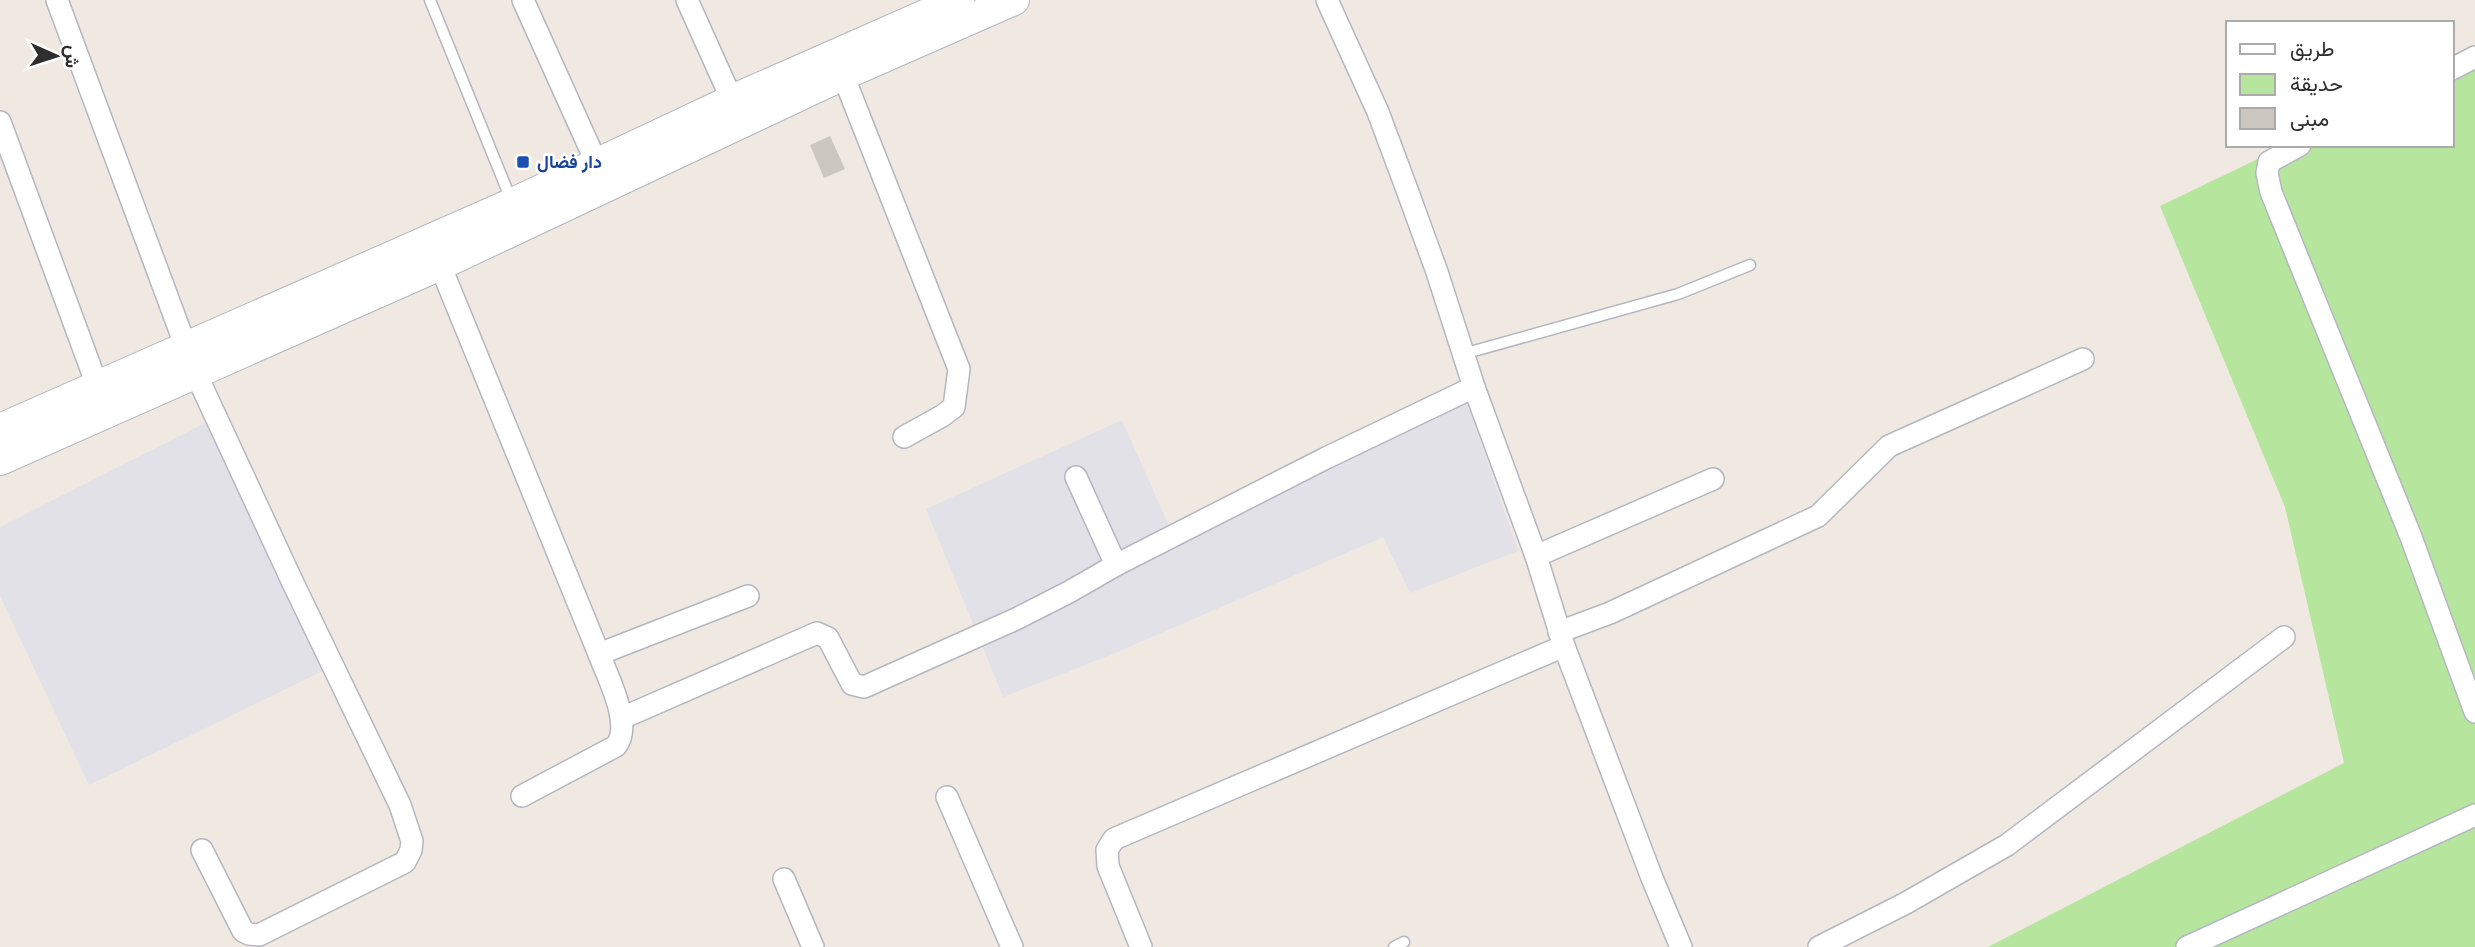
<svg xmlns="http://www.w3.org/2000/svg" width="2475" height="947" font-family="'Public Sans',Vazirmatn,sans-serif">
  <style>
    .industrial { fill: #e3e1e8 }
    .green { fill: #b6e59e }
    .building { fill: #cbc7bf }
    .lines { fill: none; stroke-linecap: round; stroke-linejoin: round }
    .service-casing { stroke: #b4b7c1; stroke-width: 13 }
    .minor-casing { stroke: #b4b7c1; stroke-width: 24 }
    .secondary-casing { stroke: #b4b7c1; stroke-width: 32 }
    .service { stroke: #fff; stroke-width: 10 }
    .minor { stroke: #fff; stroke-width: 21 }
    .secondary { stroke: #fff; stroke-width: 30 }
    .transit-dot { fill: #1a4fb4; stroke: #fff; stroke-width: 2.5 }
    .labels { text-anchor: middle; stroke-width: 5; stroke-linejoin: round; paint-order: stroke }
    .transit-label { font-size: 18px; font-weight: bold; fill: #164399; stroke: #fff; text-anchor: start }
  </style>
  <rect width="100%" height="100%" fill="#efe9e1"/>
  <g class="industrial">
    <polygon points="1462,388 1518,551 1410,593 1383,537 1108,656 1003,697 926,509 1122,420 1170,528"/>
    <polygon points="215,418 329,668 89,785 0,596 0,527"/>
  </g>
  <polygon class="green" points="2475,50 2475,947 1988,947 2344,763 2285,507 2160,206 2287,145 2452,145 2452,62"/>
  <polygon class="building" points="830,136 845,169 824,178 810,145"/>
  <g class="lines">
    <g class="service-casing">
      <g id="service">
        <polyline points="430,0 512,202"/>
        <polyline points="1463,354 1678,294 1750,265"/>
        <polyline points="1394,947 1404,942"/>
      </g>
    </g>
    <g class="minor-casing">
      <g id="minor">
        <polyline points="57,0 196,374 293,583 400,805 412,841 411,850 405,862 259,935 249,934 243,931 202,850"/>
        <polyline points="523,0 597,164"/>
        <polyline points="687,0 732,100"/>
        <polyline points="1327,0 1378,112 1406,187 1437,272 1474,387 1536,556 1564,646 1652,878 1681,947"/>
        <polyline points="2452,69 2475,57"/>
        <polyline points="843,75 959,369 954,407 942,416 904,437"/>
        <polyline points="0,122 97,385 104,399"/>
        <polyline points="2300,145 2269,162 2267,173 2271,192 2411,537 2475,712"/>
        <path d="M440 265 599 654C608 678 633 725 616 746L522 796"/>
        <polyline points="1076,477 1116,565"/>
        <polyline points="1536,556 1713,479"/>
        <polyline points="1559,632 1610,613 1818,516 1889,446 2083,359"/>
        <polyline points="599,654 748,596"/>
        <polyline points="622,718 817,633 828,638 852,684 864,687 1016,619 1069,592 1116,565 1326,458 1474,387"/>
        <polyline points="947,797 1012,947"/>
        <polyline points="784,879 813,947"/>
        <polyline points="1141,947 1108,866 1107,850 1114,839 1564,646"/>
        <polyline points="1819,947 1906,903 2007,845 2284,637"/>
        <polyline points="2187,947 2475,815"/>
      </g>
    </g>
    <g class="secondary-casing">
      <g id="secondary">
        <polyline points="0,429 513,203 732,100 959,0"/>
        <polyline points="0,460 440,265 843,75 1014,0"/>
      </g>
    </g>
    <use href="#service" class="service"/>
    <use href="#minor" class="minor"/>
    <use href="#secondary" class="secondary"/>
  </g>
  <rect class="transit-dot" x="516" y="155" width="14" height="14" rx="3.5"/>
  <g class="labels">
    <g class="transit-label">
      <text x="537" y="168">دار فضال</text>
    </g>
  </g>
  <rect x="2226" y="21" width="228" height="126" fill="#ffffff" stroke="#ababab" stroke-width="2"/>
  <rect x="2240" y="44" width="35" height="10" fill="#ffffff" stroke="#ababab" stroke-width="2"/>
  <text x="2290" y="56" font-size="21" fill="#2e2e2e">طريق</text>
  <rect x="2240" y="74" width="35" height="21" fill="#b6e59e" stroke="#ababab" stroke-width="2"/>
  <text x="2290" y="91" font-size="21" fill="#2e2e2e">حديقة</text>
  <rect x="2240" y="108" width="35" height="21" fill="#cbc7bf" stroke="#ababab" stroke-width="2"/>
  <text x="2290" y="126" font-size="21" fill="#2e2e2e">مبنى</text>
  <g transform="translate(56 56) rotate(93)" stroke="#ffffff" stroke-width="5" paint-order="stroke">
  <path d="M0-5L12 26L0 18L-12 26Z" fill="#2e2e2e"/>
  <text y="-10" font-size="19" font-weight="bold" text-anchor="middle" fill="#2e2e2e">ش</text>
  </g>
</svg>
